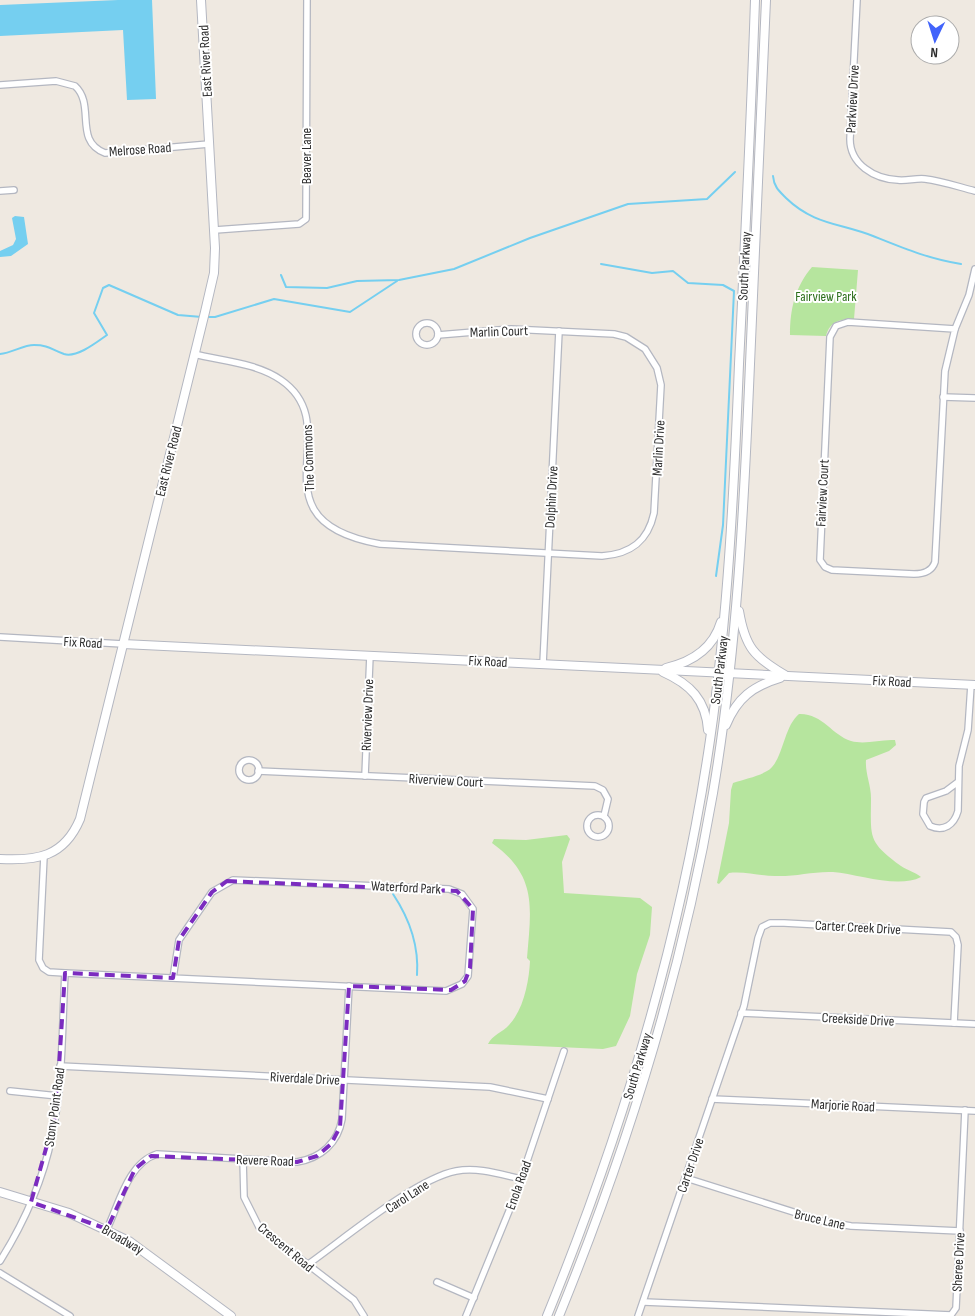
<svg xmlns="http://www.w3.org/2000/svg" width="975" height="1316" font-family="'Sofia Sans Condensed',sans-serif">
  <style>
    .green { fill: #b6e59e }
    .water { fill: #75cff0 }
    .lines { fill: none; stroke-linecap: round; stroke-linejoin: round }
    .stream { stroke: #75cff0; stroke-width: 2 }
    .street-casing { stroke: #b4b7c1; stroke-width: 8 }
    .secondary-casing { stroke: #b4b7c1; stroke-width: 10 }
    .street { stroke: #fff; stroke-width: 5.5 }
    .secondary { stroke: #fff; stroke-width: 8 }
    .marked { fill: none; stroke: #7b2cbf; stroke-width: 4; stroke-dasharray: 10 6; stroke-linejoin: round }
    .labels { text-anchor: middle; stroke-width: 4; stroke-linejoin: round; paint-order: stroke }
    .street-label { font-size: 14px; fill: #2e2e2e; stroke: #fff }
    .park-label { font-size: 14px; fill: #2c6e1b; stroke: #fff }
  </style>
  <rect width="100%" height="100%" fill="#efe9e1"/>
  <g class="green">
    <path d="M812 267 858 270 854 319C840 319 830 321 826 336L790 335C790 309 795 287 812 267Z"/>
    <path d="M799 714C822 713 832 735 851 741 866 745 880 739 895 740L896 745 889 751 866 760C865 773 871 785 871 798 871 838 867 841 901 866 907 870 915 872 921 877 898 889 858 874 833 872 814 871 794 877 775 876 760 876 744 871 729 873L719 884 717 883 729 823 731 790 733 783C744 779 757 777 767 771 783 763 783 727 799 714Z"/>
    <path d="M567 835 570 839 562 862 564 893 640 898 652 907 650 935 637 974 630 1016 616 1046 603 1049 491 1044H488C492 1035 503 1032 509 1025 524 1009 529 981 530 961L527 958C531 908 538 876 492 843L494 839 526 840Z"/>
  </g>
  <g class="water">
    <polygon points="118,0 152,0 156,99 127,100 123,30 0,36 0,5"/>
    <polygon points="15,216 24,217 28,244 11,256 0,257 0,251 13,245 16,239 12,218"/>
  </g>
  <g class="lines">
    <g class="stream">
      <path d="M773 176C774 187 779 191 786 198 814 225 840 223 873 236 903 248 929 259 961 264"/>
      <polyline points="601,264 652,273 673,271 688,283 723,285 734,291 723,525 716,576"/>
      <polyline points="281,275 286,287 327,288 357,281 399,280 454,269 530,238 628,204 707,199 735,172"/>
      <polyline points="207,317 215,317 274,299 350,312 397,281"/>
      <path d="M0 354C12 353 23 345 34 345 49 345 52 350 64 354 77 358 97 342 107 335L94 313 103 288 109 285 178 315 202 317"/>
      <path d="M393 894C409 918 419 946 417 975"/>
    </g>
    <g class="street-casing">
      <g id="street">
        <path d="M857 0 850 139C850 164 874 179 898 180 907 181 916 178 925 179 942 181 959 187 975 191"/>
        <path d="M0 85 56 81 75 86C96 105 73 141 105 153L209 144"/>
        <polyline points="0,191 14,190"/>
        <polyline points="215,230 299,224 306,219 307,0"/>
        <path d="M848 322 955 329 945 371 935 562C932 571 923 574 914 574L832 570 825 567 820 560 830 337 836 326Z"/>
        <circle cx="427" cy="334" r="11"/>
        <polyline points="955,329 969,295 975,269"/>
        <path d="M194 354C222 361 257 363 281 380 351 428 246 520 380 544L602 556C631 554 648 541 654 513L661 385 657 368 645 349 626 337 614 334 511 329 438 335"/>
        <polyline points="943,397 975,398"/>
        <polyline points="0,637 123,644"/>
        <polyline points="543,664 559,331"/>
        <circle cx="249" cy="770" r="10"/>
        <polyline points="258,771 595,786 603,790 608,799 604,816"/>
        <polyline points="365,776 370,655"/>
        <path d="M958 782 946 791 926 798 924 802 923 814 930 826C944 832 954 825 958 811L959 766 968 730 971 685"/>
        <circle cx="598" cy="826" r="11"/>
        <polyline points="44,856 39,960 43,968 49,972 65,973 446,991 462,984 468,976 473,909 462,894 449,889 233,880 212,892 179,940 173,978"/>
        <polyline points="741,1013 975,1024"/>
        <polyline points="60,1066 490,1087 548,1099"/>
        <polyline points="10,1091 58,1096"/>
        <polyline points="712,1099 975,1111"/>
        <polyline points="243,1159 244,1197 259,1227 354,1300 364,1316"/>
        <polyline points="686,1178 822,1221 851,1226 960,1231"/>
        <path d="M107 1229C119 1204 128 1163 157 1154L297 1162C321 1158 338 1143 342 1119L349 986"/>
        <path d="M0 1261C24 1223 43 1180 52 1136 63 1083 62 1027 65 973"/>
        <path d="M307 1265C344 1239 415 1179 456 1171 478 1167 499 1174 521 1179"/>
        <polyline points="0,1273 70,1316"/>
        <polyline points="437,1282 474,1298"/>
        <polyline points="644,1302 951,1315 956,1308 965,1110"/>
        <polyline points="466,1316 516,1194 564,1051"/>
        <polyline points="638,1316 744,1006 758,938 762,927 770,923 784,923 951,932 956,937 958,945 954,1023"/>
      </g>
    </g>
    <g class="secondary-casing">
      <g id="secondary">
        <path d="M739 611C745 647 754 657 785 675"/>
        <polyline points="123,644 975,685"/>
        <path d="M666 668C692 662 713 649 721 622"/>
        <path d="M663 672C690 684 706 700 708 730"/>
        <path d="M726 725C737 698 753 686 780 678"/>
        <path d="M0 859C37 861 64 857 80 819L205 312 214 273 215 248 201 0"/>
        <polyline points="0,1192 69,1213 129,1241 231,1316"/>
        <path d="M547 1316C623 1130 681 939 710 740 728 615 734 490 739 364 745 243 751 121 755 0"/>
        <path d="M559 1316C628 1147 682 973 713 793 737 651 744 508 750 364 756 242 761 121 766 0"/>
      </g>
    </g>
    <use href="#street" class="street"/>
    <use href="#secondary" class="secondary"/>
  </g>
  <path class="marked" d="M227 881 457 891 473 909 470 968 465 981 451 990 349 986 340 1127 331 1144 317 1156 297 1162 151 1156 135 1169 107 1229 31 1202 56 1113 65 973 173 978 179 940 212 892Z"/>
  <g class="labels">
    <g class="street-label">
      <text transform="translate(205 61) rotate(-93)" y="5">East River Road</text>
      <text transform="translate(852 99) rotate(-87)" y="5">Parkview Drive</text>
      <text transform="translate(140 149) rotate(-4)" y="5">Melrose Road</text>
      <text transform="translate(306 156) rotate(-90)" y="5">Beaver Lane</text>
      <text transform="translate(744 266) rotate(-87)" y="5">South Parkway</text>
      <text transform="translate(499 331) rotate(-2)" y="5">Marlin Court</text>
      <text transform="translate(658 448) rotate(-87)" y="5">Marlin Drive</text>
      <text transform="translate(308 458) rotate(-92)" y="5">The Commons</text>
      <text transform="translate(168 461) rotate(-76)" y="5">East River Road</text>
      <text transform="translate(822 493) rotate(-87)" y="5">Fairview Court</text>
      <text transform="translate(551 497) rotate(-87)" y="5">Dolphin Drive</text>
      <text transform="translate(83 642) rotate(3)" y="5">Fix Road</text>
      <text transform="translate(488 661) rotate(3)" y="5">Fix Road</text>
      <text transform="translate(719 670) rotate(-83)" y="5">South Parkway</text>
      <text transform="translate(892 681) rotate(3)" y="5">Fix Road</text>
      <text transform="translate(367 715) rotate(-88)" y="5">Riverview Drive</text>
      <text transform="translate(446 780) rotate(3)" y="5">Riverview Court</text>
      <text transform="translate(406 887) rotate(3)" y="5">Waterford Park</text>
      <text transform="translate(858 927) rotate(3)" y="5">Carter Creek Drive</text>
      <text transform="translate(858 1019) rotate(3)" y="5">Creekside Drive</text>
      <text transform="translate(637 1066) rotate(-73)" y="5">South Parkway</text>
      <text transform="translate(305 1078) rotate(3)" y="5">Riverdale Drive</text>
      <text transform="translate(843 1105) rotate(3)" y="5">Marjorie Road</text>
      <text transform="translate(54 1107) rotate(-82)" y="5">Stony Point Road</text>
      <text transform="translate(265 1160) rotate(2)" y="5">Revere Road</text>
      <text transform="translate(690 1165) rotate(-71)" y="5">Carter Drive</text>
      <text transform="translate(518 1185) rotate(-70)" y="5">Enola Road</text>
      <text transform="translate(407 1196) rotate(-33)" y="5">Carol Lane</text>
      <text transform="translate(820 1219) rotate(13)" y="5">Bruce Lane</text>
      <text transform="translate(123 1239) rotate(30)" y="5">Broadway</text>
      <text transform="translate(286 1247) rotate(40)" y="5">Crescent Road</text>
      <text transform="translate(958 1262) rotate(-87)" y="5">Sheree Drive</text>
    </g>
    <g class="park-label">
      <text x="826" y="301">Fairview Park</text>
    </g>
  </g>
  <g transform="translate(935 40) rotate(184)"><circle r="24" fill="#ffffff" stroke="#ababab"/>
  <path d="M0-4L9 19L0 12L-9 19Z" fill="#4264fb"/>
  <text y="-8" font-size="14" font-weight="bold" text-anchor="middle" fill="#2e2e2e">N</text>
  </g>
</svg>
